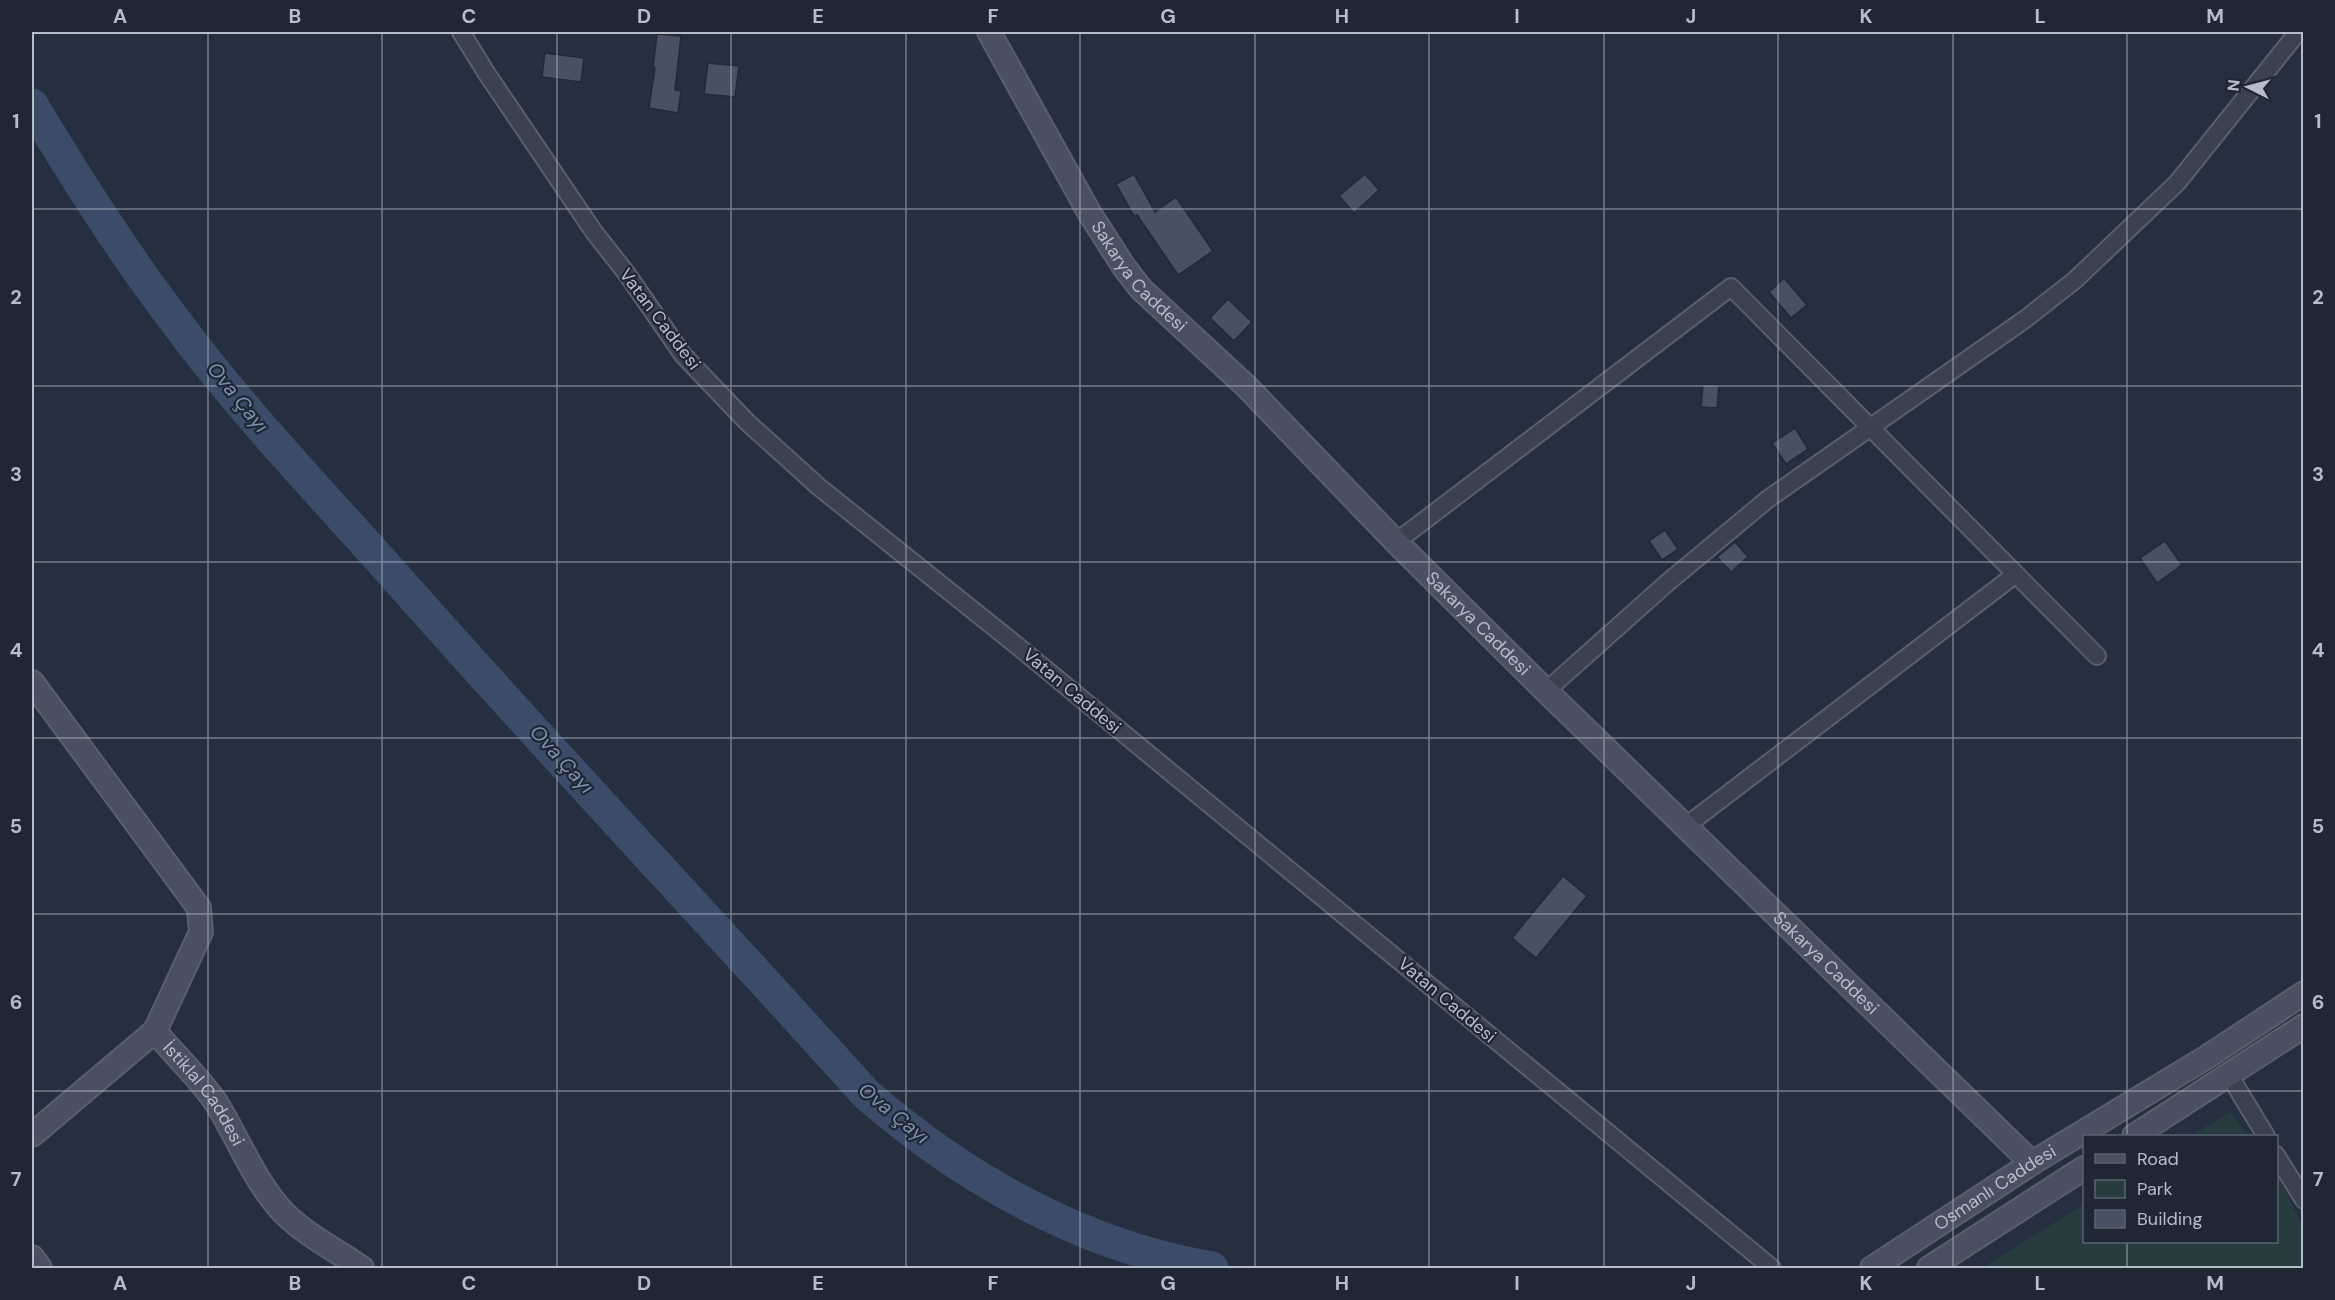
<svg xmlns="http://www.w3.org/2000/svg" width="2335" height="1300" font-family="'DM Sans',sans-serif">
  <style>
    .green { fill: #283c40 }
    .lines { fill: none; stroke-linecap: round; stroke-linejoin: round }
    .river { stroke: #3c4b67; stroke-width: 33 }
    .building { fill: #475163; stroke: #212836; stroke-width: 1.5 }
    .street-casing { stroke: #585f6d; stroke-width: 20 }
    .secondary-casing { stroke: #585f6d; stroke-width: 26 }
    .street { stroke: #3a414f; stroke-width: 16 }
    .secondary { stroke: #485062; stroke-width: 22 }
    .grid { fill: none; stroke: #b6bcca; stroke-width: 1.5; stroke-opacity: 0.55 }
    .labels { text-anchor: middle; stroke-width: 4.5; stroke-linejoin: round; paint-order: stroke }
    .street-label { font-size: 18px; fill: #b6bcca; stroke: #1f2634 }
    .water-label { font-size: 20px; font-style: italic; fill: #7e90b0; stroke: #1f2634 }
    .neatline { fill: none; stroke: #b6bcca; stroke-width: 2 }
    .grid-label { font-size: 20px; text-anchor: middle; font-weight: bold; fill: #b6bcca }
  </style>
  <rect width="100%" height="100%" fill="#262f3f"/>
  <g class="green">
    <polygon points="2230,1112 2249,1136 2191,1136"/>
    <polygon points="2277,1174 2303,1228 2303,1268 1982,1268 2084,1204 2084,1242 2276,1242"/>
  </g>
  <g class="lines">
    <path class="river" d="M32 105C77 180 123 253 176 322 242 411 319 491 393 574 548 750 709 919 866 1094 964 1179 1082 1246 1212 1268"/>
  </g>
  <g class="building">
    <polygon points="657,34 681,36 675,90 681,91 678,113 649,108 655,68 653,67"/>
    <polygon points="545,53 584,58 581,82 542,77"/>
    <polygon points="708,63 739,66 735,97 704,94"/>
    <polygon points="1134,174 1155,212 1176,197 1213,251 1178,275 1137,215 1134,216 1116,184"/>
    <polygon points="1365,174 1379,190 1354,213 1339,196"/>
    <polygon points="1784,278 1807,305 1791,318 1769,292"/>
    <polygon points="1228,299 1252,322 1234,341 1210,318"/>
    <polygon points="1703,384 1719,385 1717,408 1701,407"/>
    <polygon points="1795,428 1808,449 1786,464 1772,443"/>
    <polygon points="1665,530 1678,549 1662,560 1649,541"/>
    <polygon points="2165,541 2182,565 2157,583 2140,558"/>
    <polygon points="1735,542 1748,557 1731,572 1717,557"/>
    <polygon points="1563,876 1587,896 1536,958 1512,938"/>
  </g>
  <g class="lines">
    <g class="street-casing">
      <g id="street">
        <polyline points="461,32 487,74 594,232 627,274 683,355 747,422 819,487 1015,644 1772,1268"/>
        <polyline points="1396,542 1731,287 2097,656"/>
        <polyline points="1546,691 1667,583 1768,499 2024,320 2075,280 2177,183 2298,32"/>
        <polyline points="1686,826 2016,574"/>
        <polyline points="2229,1075 2266,1136"/>
        <polyline points="2276,1155 2304,1200"/>
      </g>
    </g>
    <g class="secondary-casing">
      <g id="secondary">
        <path id="s1" d="M989 32 1090 214 1124 267 1141 289 1247 387 1396 542 1546 691 2032 1163"/>
        <path id="s2" d="M32 682 199 908 201 932 155 1031C175 1056 199 1077 217 1104 239 1140 255 1183 284 1213 307 1236 336 1250 362 1268"/>
        <polyline points="32,1135 155,1031"/>
        <polyline points="2134,1136 2304,1026"/>
        <polyline points="32,1257 40,1268"/>
        <path id="s3" d="M1872 1268 2032 1163 2207 1057 2304 993"/>
        <polyline points="1929,1268 2084,1168"/>
      </g>
    </g>
    <use href="#street" class="street"/>
    <use href="#secondary" class="secondary"/>
  </g>
  <path class="grid" d="M208 32V1268M382 32V1268M557 32V1268M731 32V1268M906 32V1268M1080 32V1268M1255 32V1268M1429 32V1268M1604 32V1268M1778 32V1268M1953 32V1268M2127 32V1136M32 209H2304M32 386H2304M32 562H2304M32 738H2304M32 914H2304M32 1091H2304M2127 1242V1268"/>
  <g class="labels">
    <g class="street-label">
      <text dy="6" stroke="none"><textPath href="#s1" startOffset="288">Sakarya Caddesi</textPath></text>
      <text transform="translate(660 319) rotate(53)" y="6">Vatan Caddesi</text>
      <text dy="6" stroke="none"><textPath href="#s1" startOffset="774">Sakarya Caddesi</textPath></text>
      <text transform="translate(1072 691) rotate(40)" y="6">Vatan Caddesi</text>
      <text dy="6" stroke="none"><textPath href="#s1" startOffset="1260">Sakarya Caddesi</textPath></text>
      <text transform="translate(1447 1000) rotate(40)" y="6">Vatan Caddesi</text>
      <text dy="6" stroke="none"><textPath href="#s2" startOffset="494">İstiklal Caddesi</textPath></text>
      <text dy="6" stroke="none"><textPath href="#s3" startOffset="147">Osmanlı Caddesi</textPath></text>
    </g>
    <g class="water-label">
      <text transform="translate(238 397) rotate(51)" y="7">Ova Çayı</text>
      <text transform="translate(562 759) rotate(48)" y="7">Ova Çayı</text>
      <text transform="translate(894 1113) rotate(39)" y="7">Ova Çayı</text>
    </g>
  </g>
  <rect width="2335" height="1300" fill="none" stroke="#1f2634" stroke-width="66"/>
  <rect x="2083" y="1135" width="195" height="108" fill="#1f2634" stroke="#5b6270" stroke-width="1.5"/>
  <rect x="2095" y="1154" width="30" height="9" fill="#485062" stroke="#5b6270" stroke-width="1.5"/>
  <text x="2137" y="1165" font-size="18" fill="#b6bcca">Road</text>
  <rect x="2095" y="1180" width="30" height="18" fill="#283c40" stroke="#5b6270" stroke-width="1.5"/>
  <text x="2137" y="1195" font-size="18" fill="#b6bcca">Park</text>
  <rect x="2095" y="1210" width="30" height="18" fill="#475163" stroke="#5b6270" stroke-width="1.5"/>
  <text x="2137" y="1225" font-size="18" fill="#b6bcca">Building</text>
  <g transform="translate(2248 87) rotate(276)" stroke="#1f2634" stroke-width="4.5" paint-order="stroke">
  <path d="M0-4.5L10 22L0 15L-10 22Z" fill="#b6bcca"/>
  <text y="-9" font-size="16" font-weight="bold" text-anchor="middle" fill="#b6bcca">N</text>
  </g>
  <rect x="33" y="33" width="2269" height="1234" class="neatline"/>
  <g class="grid-label">
    <text x="120" y="23">A</text>
    <text x="295" y="23">B</text>
    <text x="469" y="23">C</text>
    <text x="644" y="23">D</text>
    <text x="818" y="23">E</text>
    <text x="993" y="23">F</text>
    <text x="1168" y="23">G</text>
    <text x="1342" y="23">H</text>
    <text x="1517" y="23">I</text>
    <text x="1691" y="23">J</text>
    <text x="1866" y="23">K</text>
    <text x="2040" y="23">L</text>
    <text x="2215" y="23">M</text>
    <text x="16" y="128">1</text>
    <text x="2318" y="128">1</text>
    <text x="16" y="304">2</text>
    <text x="2318" y="304">2</text>
    <text x="16" y="481">3</text>
    <text x="2318" y="481">3</text>
    <text x="16" y="657">4</text>
    <text x="2318" y="657">4</text>
    <text x="16" y="833">5</text>
    <text x="2318" y="833">5</text>
    <text x="16" y="1009">6</text>
    <text x="2318" y="1009">6</text>
    <text x="16" y="1186">7</text>
    <text x="2318" y="1186">7</text>
    <text x="120" y="1290">A</text>
    <text x="295" y="1290">B</text>
    <text x="469" y="1290">C</text>
    <text x="644" y="1290">D</text>
    <text x="818" y="1290">E</text>
    <text x="993" y="1290">F</text>
    <text x="1168" y="1290">G</text>
    <text x="1342" y="1290">H</text>
    <text x="1517" y="1290">I</text>
    <text x="1691" y="1290">J</text>
    <text x="1866" y="1290">K</text>
    <text x="2040" y="1290">L</text>
    <text x="2215" y="1290">M</text>
  </g>
</svg>
